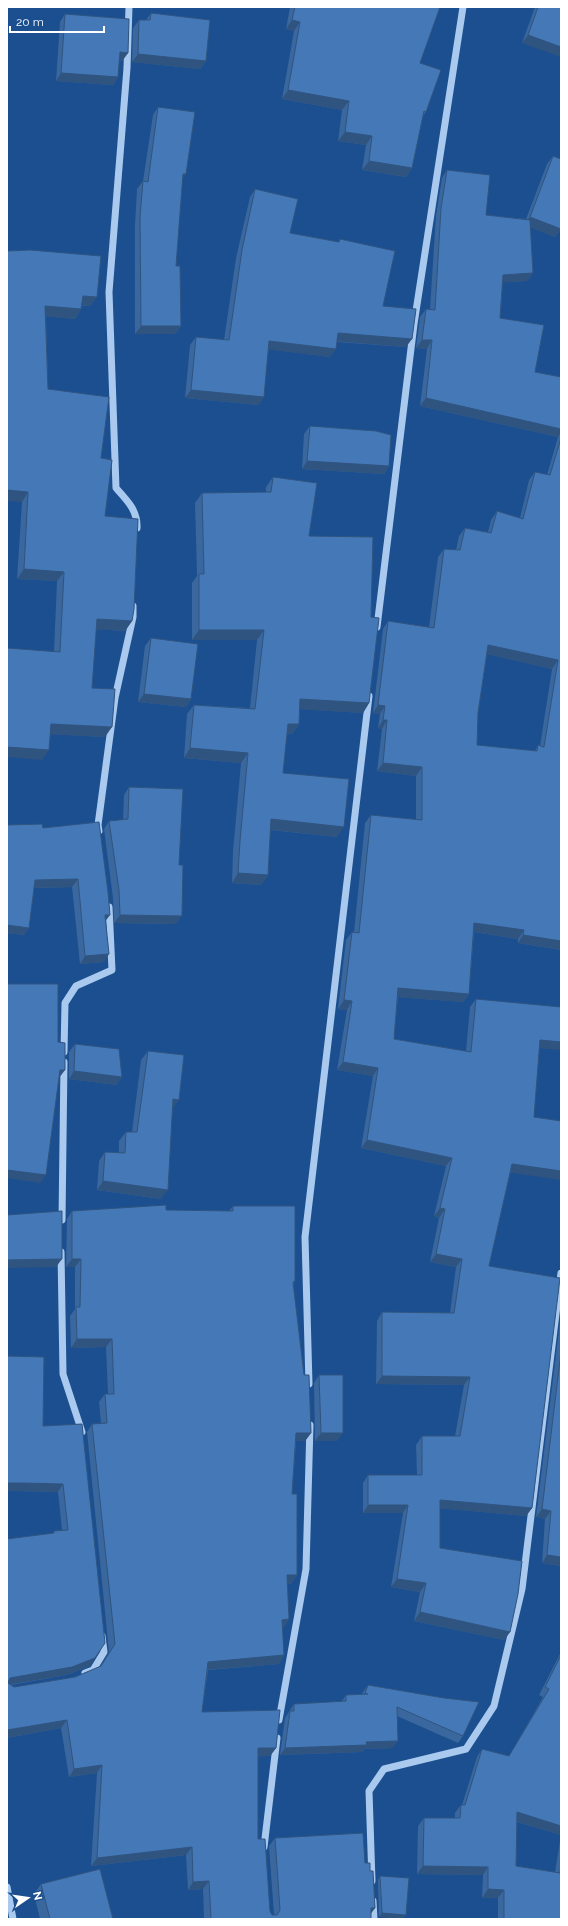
<svg xmlns="http://www.w3.org/2000/svg" width="568" height="1926" font-family="Raleway,sans-serif">
  <style>
    .lines { fill: none; stroke-linecap: round; stroke-linejoin: round }
    .minor { stroke: #a9c9ee; stroke-width: 7 }
    .wall { fill: #3a679d; fill-rule: evenodd }
    .shaded-wall { fill: #305480 }
    .building { fill: #4478b7; stroke: #305480; fill-rule: evenodd }
  </style>
  <rect width="100%" height="100%" fill="#1b4f8f"/>
  <g class="lines">
    <g class="minor">
      <path d="M129 7 127 68 109 292 116 488C127 500 138 511 137 528"/>
      <polyline points="377,627 414,324 463,7"/>
      <polyline points="99,831 98,825 115,698 133,617 133,606"/>
      <polyline points="64,1052 65,1003 76,986 112,970 109,907"/>
      <polyline points="62,1220 64,1062"/>
      <polyline points="61,1252 63,1374 82,1432"/>
      <polyline points="309,1384 305,1237 369,696"/>
      <polyline points="85,1673 93,1670 104,1652 102,1636"/>
      <polyline points="279,1720 306,1569 310,1425"/>
      <polyline points="264,1847 277,1738"/>
      <polyline points="372,1881 369,1791 384,1769 466,1749 494,1706 522,1589 561,1273"/>
      <polyline points="7,1887 13,1919"/>
      <polyline points="373,1901 374,1919"/>
    </g>
  </g>
  <g class="wall">
    <polygon points="290,7 440,7 420,63 426,112 423,116 412,168 406,177 362,170 366,145 338,141 342,110 282,99 294,31 286,29"/>
    <polygon points="535,7 561,7 522,43"/>
    <polygon points="151,13 206,61 200,69 132,62 133,28 139,20 146,20"/>
    <polygon points="65,14 128,53 122,61 119,61 118,77 113,85 56,81 60,22"/>
    <polygon points="158,107 182,179 176,266 181,326 175,334 135,334 135,225 137,189 143,181 153,115"/>
    <path d="M553 156 561 229 555 237 530 227 533 273 527 281 503 282 500 318 535 372 561 377V950L518 943V939L474 932 469 994 463 1002 398 997 394 1039 466 1051 470 1007 476 999 539 1048 489 1266 532 1508 526 1516 440 1508V1548L510 1632 504 1640 414 1621 420 1592 391 1587 403 1513H363V1483L368 1475H417L416 1445 422 1436H455L464 1385 376 1384 377 1321 382 1312 450 1313 456 1267 430 1262 439 1218 434 1216 446 1166 361 1148 373 1076 337 1070 347 1010 338 1009 346 940 352 932H354L365 823 371 815 416 820V776L377 771 382 729 378 728 380 714 373 713 383 629 388 621 429 627 438 557 444 549 456 550 459 536 465 528 488 532 491 520 497 511 520 518 529 480 535 472 547 475 558 437 420 406 427 349 416 348 420 317 426 309H430L436 216 442 178 447 170 486 215 526 219 547 164ZM487 654 552 669 540 746 538 745 535 751 477 745 478 713Z"/>
    <polygon points="255,189 290,233 338,242 340,239 383,306 406,347 337,342 330,357 269,349 259,405 185,398 190,345 196,337 224,340 236,258 250,197"/>
    <polygon points="7,251 97,297 90,306 82,306 81,309 75,319 46,316 48,389 101,458 105,516 132,621 125,631 96,629 92,688 105,737 50,734 42,760 54,651 57,581 17,579 22,502"/>
    <polygon points="310,426 389,466 384,474 302,469 304,434"/>
    <polygon points="273,477 309,536 369,703 363,713 300,709 299,724 292,734 287,734 283,773 337,837 270,830 268,875 261,885 232,883 233,851 241,763 184,758 187,714 194,705 250,708 257,640 192,640 192,583 197,576 195,503 202,493 266,492 266,487"/>
    <polygon points="151,638 191,699 186,707 138,702 145,646"/>
    <polygon points="129,787 179,865 176,924 114,923 113,898 104,829 109,821 123,820 124,795"/>
    <polygon points="7,825 43,828 106,920 104,962 80,964 72,887 34,888 29,928 24,935 7,933"/>
    <polygon points="75,1044 122,1077 116,1085 69,1079 69,1052"/>
    <polygon points="148,1051 172,1109 161,1199 97,1190 99,1161 105,1152 119,1152 119,1141 126,1132 132,1132 141,1060"/>
    <polygon points="233,1206 295,1281 293,1285 311,1433 305,1441 296,1441 292,1494 297,1575 291,1584 287,1584 289,1619 283,1628 282,1628 284,1655 279,1664 208,1670 202,1712 276,1748 270,1756 258,1756 258,1839 270,1911 272,1915 274,1915 269,1846 275,1838 365,1863 370,1871 375,1908 371,1913 371,1919 204,1919 203,1889 188,1890 186,1855 91,1866 97,1773 69,1777 61,1728 7,1738 7,1539 53,1533 54,1531 62,1530 58,1492 17,1491 7,1491 7,1356 43,1426 82,1424 90,1666 67,1675 11,1685 14,1687 75,1677 100,1667 109,1652 87,1432 92,1424 101,1424 99,1402 105,1394 108,1394 106,1347 71,1348 70,1316 75,1309 75,1267 66,1267 67,1219 72,1211 166,1210 229,1211"/>
    <polygon points="561,1314 561,1566 542,1563 545,1519 536,1517"/>
    <polygon points="319,1375 337,1441 315,1441 314,1383"/>
    <path d="M561 1652V1919H498V1898H482L483 1875 417 1874 418 1826 424 1818H455V1813L461 1805H462L477 1757 482 1749 509 1756 543 1697 539 1695ZM517 1822 561 1835 555 1872 516 1866Z"/>
    <polygon points="368,1685 463,1736 458,1743 397,1716 393,1748 364,1749 362,1752 280,1755 285,1718 294,1704 341,1702 346,1695 362,1694 363,1692"/>
    <polygon points="380,1876 409,1878 379,1917 378,1880"/>
    <polygon points="41,1884 113,1919 40,1919 34,1894"/>
  </g>
  <g class="shaded-wall">
    <polygon points="292,20 300,22 294,31 286,29"/>
    <polygon points="528,35 561,47 561,57 522,43"/>
    <polygon points="120,52 128,53 122,61 114,60"/>
    <polygon points="138,54 206,61 200,69 132,62"/>
    <polygon points="61,73 118,77 113,85 56,81"/>
    <polygon points="288,90 349,101 342,110 282,99"/>
    <polygon points="345,132 372,136 366,145 338,141"/>
    <polygon points="369,161 412,168 406,177 362,170"/>
    <polygon points="183,174 186,174 180,182"/>
    <polygon points="530,217 561,229 555,237 524,225"/>
    <polygon points="533,273 527,281 498,283 503,275"/>
    <polygon points="83,296 97,297 90,306 76,305"/>
    <polygon points="45,306 81,309 75,319 39,316"/>
    <polygon points="141,326 181,326 175,334 135,334"/>
    <polygon points="338,333 412,339 406,347 332,341"/>
    <polygon points="422,340 432,340 427,349 416,348"/>
    <polygon points="269,341 336,349 330,357 264,349"/>
    <polygon points="191,390 264,397 259,405 185,398"/>
    <polygon points="426,398 561,429 561,433 558,437 420,406"/>
    <polygon points="307,461 389,466 384,474 302,469"/>
    <polygon points="7,490 28,492 22,502 7,501"/>
    <polygon points="24,569 64,572 57,581 17,579"/>
    <polygon points="97,619 132,621 125,631 90,629"/>
    <polygon points="199,630 264,630 257,640 192,640"/>
    <polygon points="488,645 558,660 552,669 482,653"/>
    <polygon points="144,694 191,699 186,707 138,702"/>
    <polygon points="300,699 369,703 363,713 294,709"/>
    <polygon points="378,705 385,706 380,714 373,713"/>
    <polygon points="383,720 387,720 382,729 378,728"/>
    <polygon points="51,724 112,727 105,737 44,734"/>
    <polygon points="288,724 299,724 292,734 282,733"/>
    <polygon points="7,747 49,750 42,760 7,757"/>
    <polygon points="190,748 248,753 241,763 184,758"/>
    <polygon points="383,763 422,767 416,776 377,771"/>
    <polygon points="271,819 344,827 337,837 264,829"/>
    <polygon points="238,873 268,875 261,885 232,883"/>
    <polygon points="78,879 72,887 30,888 35,880"/>
    <polygon points="105,915 110,915 104,923"/>
    <polygon points="120,915 182,916 176,924 114,923"/>
    <polygon points="474,923 524,930 518,939 469,931"/>
    <polygon points="7,925 29,928 24,935 7,933"/>
    <polygon points="523,935 561,941 561,950 518,943"/>
    <polygon points="109,954 104,962 80,964 85,956"/>
    <polygon points="398,988 469,994 463,1002 393,997"/>
    <polygon points="344,1000 352,1001 347,1010 338,1009"/>
    <polygon points="540,1040 561,1042 561,1050 534,1048"/>
    <polygon points="343,1062 378,1068 373,1076 337,1070"/>
    <polygon points="60,1070 65,1070 59,1078"/>
    <polygon points="74,1071 122,1077 116,1085 69,1079"/>
    <polygon points="173,1099 179,1100 172,1109"/>
    <polygon points="367,1140 452,1158 446,1166 361,1148"/>
    <polygon points="512,1164 561,1171 561,1180 506,1172"/>
    <polygon points="7,1170 46,1175 40,1183 7,1178"/>
    <polygon points="103,1181 168,1190 161,1199 97,1190"/>
    <polygon points="440,1208 445,1209 439,1218 434,1216"/>
    <polygon points="436,1254 462,1259 456,1267 430,1262"/>
    <polygon points="62,1259 56,1267 7,1268 7,1260"/>
    <polygon points="72,1259 81,1259 75,1267 66,1267"/>
    <polygon points="77,1339 112,1339 106,1347 71,1348"/>
    <polygon points="382,1376 470,1377 464,1385 376,1384"/>
    <polygon points="296,1433 311,1433 305,1441 290,1441"/>
    <polygon points="321,1433 343,1433 337,1441 315,1441"/>
    <polygon points="7,1483 22,1483 63,1484 58,1492 17,1491 7,1491"/>
    <polygon points="440,1500 532,1508 526,1516 434,1508"/>
    <polygon points="368,1505 408,1505 403,1513 363,1513"/>
    <polygon points="542,1509 551,1511 545,1519 536,1517"/>
    <polygon points="547,1555 561,1557 561,1566 542,1563"/>
    <polygon points="287,1575 297,1575 291,1584 281,1584"/>
    <polygon points="397,1579 426,1583 420,1592 391,1587"/>
    <polygon points="420,1612 510,1632 504,1640 414,1621"/>
    <polygon points="289,1619 283,1628 276,1628 282,1620"/>
    <polygon points="284,1655 279,1664 203,1670 208,1662"/>
    <polygon points="95,1658 90,1666 67,1675 7,1685 10,1678"/>
    <polygon points="67,1720 61,1728 7,1738 7,1730"/>
    <polygon points="398,1741 393,1748 364,1749 362,1752 280,1755 285,1748 366,1742"/>
    <polygon points="258,1748 276,1748 270,1756 252,1757"/>
    <polygon points="102,1765 97,1773 69,1777 74,1769"/>
    <polygon points="517,1812 561,1826 561,1835 511,1820"/>
    <polygon points="192,1847 186,1855 91,1866 97,1858"/>
    <polygon points="423,1866 488,1867 483,1875 417,1874"/>
    <polygon points="209,1881 203,1889 188,1890 193,1882"/>
    <polygon points="488,1889 504,1890 498,1898 482,1898"/>
    <polygon points="371,1908 375,1908 369,1916"/>
    <polygon points="382,1913 406,1915 403,1919 379,1917"/>
  </g>
  <g class="building">
    <polygon points="295,7 440,7 420,63 441,70 426,112 424,111 412,168 369,161 372,136 345,132 349,101 288,90 300,22 292,20"/>
    <polygon points="538,7 561,7 561,47 528,35"/>
    <polygon points="151,13 210,20 206,61 138,54 139,20 150,20"/>
    <polygon points="65,14 129,19 128,53 120,52 118,77 61,73"/>
    <polygon points="158,107 195,112 186,174 183,174 176,266 180,266 181,326 141,326 140,217 143,181 148,182"/>
    <polygon points="553,156 561,159 561,229 530,217"/>
    <polygon points="447,170 490,175 486,215 530,220 533,273 503,275 500,318 544,325 535,372 561,377 561,429 426,398 432,340 422,340 426,309 435,310 441,208"/>
    <polygon points="255,189 298,199 290,233 339,242 340,239 395,251 383,306 416,309 412,339 338,333 336,349 269,341 264,397 191,390 196,337 229,340 242,250"/>
    <polygon points="30,250 101,256 97,297 83,296 81,309 45,306 48,389 109,397 101,458 112,460 105,516 138,519 134,609 132,621 97,619 92,688 115,689 112,727 51,724 49,750 7,747 7,648 60,652 64,572 24,569 28,492 7,490 7,251"/>
    <polygon points="310,426 376,431 391,435 389,466 307,461"/>
    <path d="M561 438V941L523 935 524 930 474 923 469 994 398 988 394 1039 471 1052 476 999 561 1007V1042L540 1040 534 1117 561 1121V1171L512 1164 489 1266 560 1278 532 1508 440 1500V1548L522 1561 518 1594 510 1632 420 1612 426 1583 397 1579 408 1505H368V1475H422V1436H460L470 1377 382 1376V1312L454 1313 462 1259 436 1254 445 1209 440 1208 452 1158 367 1140 378 1068 343 1062 352 1001 344 1000 352 932 359 933 371 815 422 820V767L383 763 387 720H383L385 706 378 705 388 621 434 628 444 549 460 550 465 528 491 533 497 511 523 519 535 472 550 475ZM488 645 558 660 544 747 538 745 537 751 477 745 478 713Z"/>
    <polygon points="273,477 317,483 309,536 373,537 371,617 379,618 369,703 300,699 299,724 288,724 283,773 349,779 344,827 271,819 268,875 238,873 240,841 248,753 190,748 194,705 255,709 264,630 199,630 199,574 204,574 202,493 271,492"/>
    <polygon points="151,638 198,644 191,699 144,694"/>
    <polygon points="129,787 183,789 179,865 183,865 182,916 120,915 119,890 109,821 128,819"/>
    <polygon points="99,822 108,892 110,915 105,915 109,954 85,956 78,879 35,880 29,928 7,925 7,825 42,824 43,828"/>
    <polygon points="7,984 58,984 58,1042 65,1043 65,1070 60,1070 46,1175 7,1170"/>
    <polygon points="75,1044 119,1049 122,1077 74,1071"/>
    <polygon points="148,1051 184,1055 179,1100 173,1099 168,1190 103,1181 105,1152 125,1153 126,1132 137,1132"/>
    <polygon points="166,1205 166,1210 233,1211 233,1206 295,1206 295,1281 293,1282 304,1375 309,1375 311,1433 296,1433 292,1494 297,1494 297,1575 287,1575 289,1619 282,1620 284,1655 208,1662 202,1712 280,1710 276,1748 258,1748 258,1839 265,1839 270,1911 272,1915 277,1915 280,1910 275,1838 363,1833 365,1863 370,1863 370,1871 373,1871 375,1908 371,1908 371,1919 211,1919 209,1881 193,1882 192,1847 97,1858 102,1765 74,1769 67,1720 7,1730 7,1539 54,1533 54,1531 68,1530 63,1484 22,1483 7,1483 7,1356 44,1357 43,1426 82,1424 105,1643 95,1658 72,1667 10,1678 8,1683 14,1687 75,1677 101,1666 115,1644 92,1424 107,1423 105,1394 114,1394 112,1339 77,1339 76,1307 80,1307 81,1259 72,1259 72,1211"/>
    <polygon points="62,1211 62,1259 7,1260 7,1215"/>
    <polygon points="561,1352 561,1557 547,1555 551,1511 542,1509"/>
    <polygon points="319,1375 343,1375 343,1433 321,1433"/>
    <polygon points="561,1655 561,1826 517,1812 516,1866 560,1873 561,1864 561,1919 504,1919 504,1890 488,1889 488,1867 423,1866 424,1818 460,1818 461,1805 465,1805 482,1749 509,1756 549,1689 545,1687"/>
    <polygon points="368,1685 444,1698 479,1702 463,1736 397,1707 398,1741 366,1742 367,1745 285,1748 290,1711 294,1711 294,1704 346,1701 346,1695 368,1694 365,1693"/>
    <polygon points="100,1869 113,1919 50,1919 41,1884"/>
    <polygon points="380,1876 409,1878 406,1915 382,1913"/>
  </g>
  <rect width="568" height="1926" fill="none" stroke="#ffffff" stroke-width="16"/>
  <g transform="translate(28 1898) rotate(77)" stroke="#1b4f8f" stroke-width="3" paint-order="stroke">
  <path d="M0-3L7 15L0 10L-7 15Z" fill="#ffffff"/>
  <text y="-6" font-size="11" font-weight="bold" text-anchor="middle" fill="#ffffff">N</text>
  </g>
  <path d="M10 26v6h94v-6" fill="none" stroke="#ffffff" stroke-width="2"/>
  <text x="16" y="26" font-size="12" fill="#ffffff" stroke="#1b4f8f" stroke-width="3" paint-order="stroke">20 m</text>
</svg>
